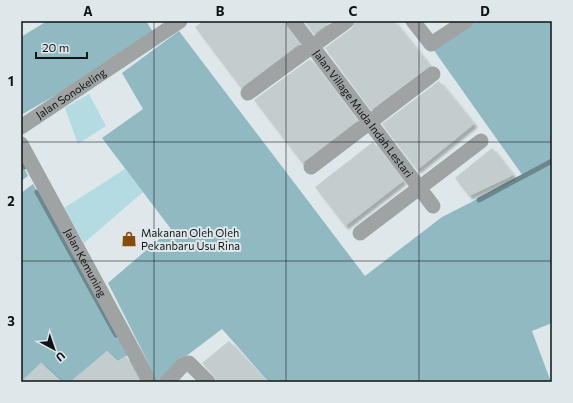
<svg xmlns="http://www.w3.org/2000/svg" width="573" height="403" font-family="Commissioner,sans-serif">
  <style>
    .green { fill: #b4dbe2 }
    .forest { fill: #91b9c1 }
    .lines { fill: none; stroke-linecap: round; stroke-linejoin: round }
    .stream { stroke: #6b888d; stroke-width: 5 }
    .building { fill: #c3cdce; filter: url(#shadow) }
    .minor { stroke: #9fa3a4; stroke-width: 15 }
    .grid { fill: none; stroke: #111415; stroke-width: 1; stroke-opacity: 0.55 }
    .labels { text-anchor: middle; stroke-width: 4; stroke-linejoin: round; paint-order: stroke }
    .street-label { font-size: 11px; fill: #111415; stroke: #dee8ea }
    .poi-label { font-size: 11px; fill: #111415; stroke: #dee8ea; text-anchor: start }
    .neatline { fill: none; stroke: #111415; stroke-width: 1.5 }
    .grid-label { font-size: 13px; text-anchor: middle; font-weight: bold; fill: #111415 }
  </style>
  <defs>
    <filter id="shadow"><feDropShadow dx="3.5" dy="3.5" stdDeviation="1" flood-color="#0004"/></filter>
  </defs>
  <rect width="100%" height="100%" fill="#dee8ea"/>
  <g class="green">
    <polygon points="89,94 106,126 78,144 65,108"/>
    <polygon points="125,169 143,192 84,243 64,208"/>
  </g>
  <g class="forest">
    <polygon points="47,21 146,21 156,37 21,115 21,37"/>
    <polygon points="474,21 552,21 552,323 532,331 551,382 269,382 222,329 181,360 166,382 158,382 108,283 171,229 102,138 143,109 122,73 179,31 365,276 442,217 523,176 433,49"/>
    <polygon points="21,162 28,176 21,181"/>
    <polygon points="33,184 128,355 118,361 107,351 71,382 62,382 41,363 21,382 21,193"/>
  </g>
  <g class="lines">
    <g class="stream">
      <polyline points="21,162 24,167"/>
      <polyline points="37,192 116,335"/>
      <polyline points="479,200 552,161"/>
    </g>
  </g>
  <g class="building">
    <polygon points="203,21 284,21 286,26 299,44 241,88 195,27"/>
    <polygon points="304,21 332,21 314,34"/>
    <polygon points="356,21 394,21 430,66 371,110 325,48 352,28"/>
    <polygon points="310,59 357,121 302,163 254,100"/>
    <polygon points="439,81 474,124 417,170 382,124"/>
    <polygon points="373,142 403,181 345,226 315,187"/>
    <polygon points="492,148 513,175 469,196 455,178"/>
    <polygon points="229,341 255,368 270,382 217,382 214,376 202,363"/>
    <polygon points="107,351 118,361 126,356 140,382 70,382"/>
    <polygon points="41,363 62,382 21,382"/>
  </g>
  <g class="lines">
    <g class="minor">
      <path id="s1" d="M293 21 433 206"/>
      <polyline points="413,21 431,44 466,21"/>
      <polyline points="248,93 347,21"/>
      <path id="s2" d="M21 127 180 21"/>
      <path id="s3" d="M21 144 150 382"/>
      <polyline points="311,167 433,74"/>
      <polyline points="360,233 481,141"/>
      <polyline points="167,382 183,365 189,363 208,382"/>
    </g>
  </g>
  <path class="grid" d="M154 21V382M286 21V382M419 21V382M21 142H552M21 261H552"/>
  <defs>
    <g id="shop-bare" transform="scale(1.2)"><path d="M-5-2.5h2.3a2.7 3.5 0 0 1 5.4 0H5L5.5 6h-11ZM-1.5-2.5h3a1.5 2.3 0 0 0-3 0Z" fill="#884b09" stroke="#dee8ea" stroke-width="2.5" paint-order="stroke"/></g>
  </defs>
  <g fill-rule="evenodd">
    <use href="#shop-bare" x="129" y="239"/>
  </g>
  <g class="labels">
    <g class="street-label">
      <text dy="4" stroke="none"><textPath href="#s2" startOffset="60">Jalan Sonokeling</textPath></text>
      <text dy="4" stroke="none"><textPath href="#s1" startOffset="116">Jalan Village Muda Indah Lestari</textPath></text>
      <text dy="4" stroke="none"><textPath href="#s3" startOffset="135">Jalan Kemuning</textPath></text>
    </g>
    <g class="poi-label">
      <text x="141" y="237">Makanan Oleh Oleh<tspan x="141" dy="13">Pekanbaru Usu Rina</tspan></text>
    </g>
  </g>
  <rect width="573" height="403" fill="none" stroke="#dee8ea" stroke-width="44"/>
  <g transform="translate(54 349) rotate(140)" stroke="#dee8ea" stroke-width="3" paint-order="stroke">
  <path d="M0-3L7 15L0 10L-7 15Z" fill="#111415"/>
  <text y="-6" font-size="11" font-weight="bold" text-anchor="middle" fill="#111415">U</text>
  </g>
  <path d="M36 52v6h51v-6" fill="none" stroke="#111415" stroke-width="2"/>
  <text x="42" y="52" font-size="12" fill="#111415" stroke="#dee8ea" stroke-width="3" paint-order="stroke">20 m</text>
  <rect x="22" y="22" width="529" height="359" class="neatline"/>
  <g class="grid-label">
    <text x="88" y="16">A</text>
    <text x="220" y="16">B</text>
    <text x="353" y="16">C</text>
    <text x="485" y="16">D</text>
    <text x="11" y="86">1</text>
    <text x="11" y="206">2</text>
    <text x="11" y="326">3</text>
  </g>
</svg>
